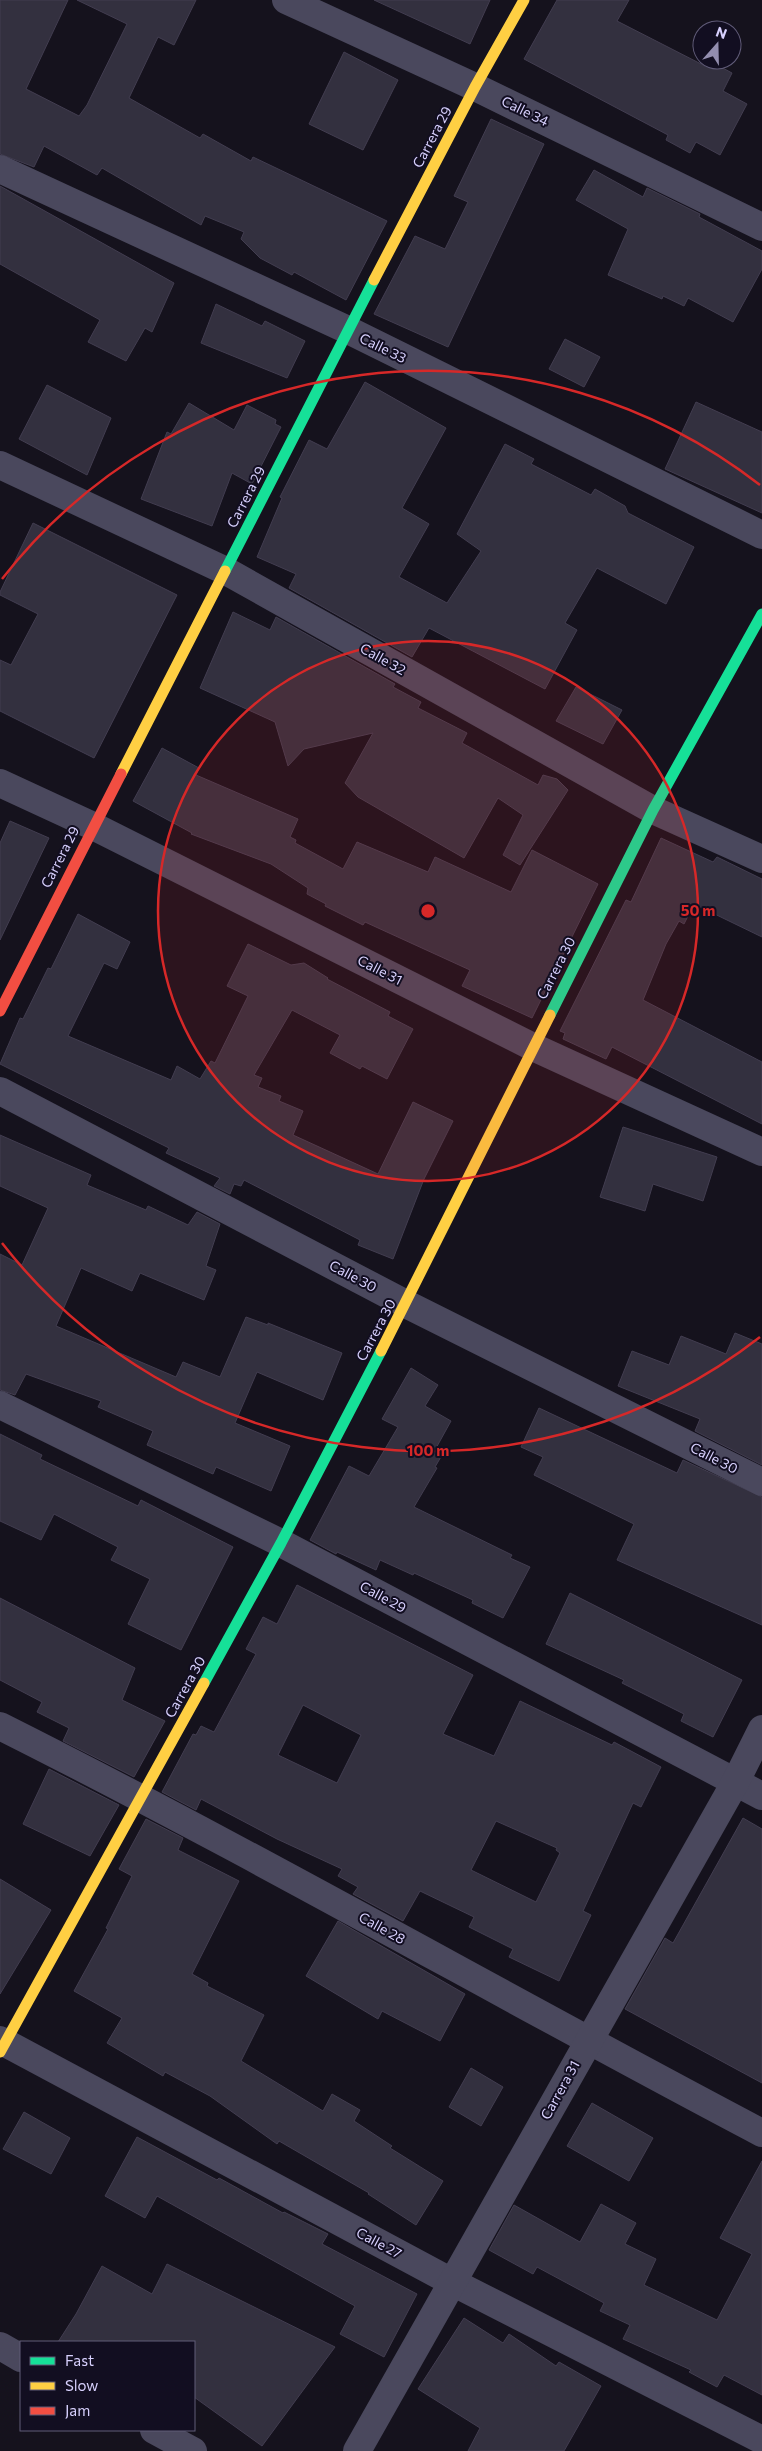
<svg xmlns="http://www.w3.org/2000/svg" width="762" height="2451" font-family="Commissioner,sans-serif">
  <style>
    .building { fill: #33303f; stroke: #423d50; fill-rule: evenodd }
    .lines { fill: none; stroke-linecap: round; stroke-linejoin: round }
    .street { stroke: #4a485d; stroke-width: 28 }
    .fast { stroke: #16e098; stroke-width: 11 }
    .slow { stroke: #ffcf43; stroke-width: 11 }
    .jam { stroke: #f24e42; stroke-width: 11 }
    .ring { fill: none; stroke: #d62828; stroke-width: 2.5 }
    .labels { text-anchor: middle; stroke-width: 4; stroke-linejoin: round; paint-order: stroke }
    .street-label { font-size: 14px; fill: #d7d0fd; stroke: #120e21 }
    .centre { fill: #d62828; stroke: #120e21; stroke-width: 2.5 }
    .ring-label { font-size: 15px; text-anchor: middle; font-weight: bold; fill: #d62828; stroke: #120e21; stroke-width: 4; stroke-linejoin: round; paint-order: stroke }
  </style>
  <rect width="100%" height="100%" fill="#15121d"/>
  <g class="building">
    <polygon points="0,0 68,0 26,89 79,116 87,105 127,24 77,0 196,0 174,45 158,37 129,98 200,138 203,134 251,161 253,157 387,221 346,300 294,272 292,275 260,258 241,239 244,232 205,216 201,225 102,168 97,175 44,146 34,167 0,154"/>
    <polygon points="374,0 490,0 470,44"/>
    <polygon points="557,0 629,0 617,21 705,66 708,60 732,73 723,91 747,104 720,155 696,142 690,153 666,140 668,135 524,59"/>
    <polygon points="344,52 398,80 363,150 309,124"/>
    <polygon points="491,119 544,144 448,347 374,314 415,236 445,249 468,202 454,196"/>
    <polygon points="594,170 643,197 647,188 700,214 699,217 762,251 762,269 733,322 688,298 684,306 663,296 662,299 608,275 628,229 576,200"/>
    <polygon points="0,186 174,283 152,332 145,328 126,361 88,342 100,320 0,264"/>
    <polygon points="216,304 262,326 265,321 305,341 287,378 201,343"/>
    <polygon points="565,339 600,357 584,387 549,369"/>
    <polygon points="365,382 446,428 402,508 429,524 399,577 447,603 481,551 457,534 505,444 534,459 531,464 591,495 595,489 625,506 628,513 694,547 666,604 597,568 565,623 577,630 545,689 429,628 412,657 289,588 296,574 257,557 282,498 280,497 309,440 327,449"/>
    <polygon points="47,385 111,418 87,475 19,439"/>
    <polygon points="696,402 762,432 762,513 665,469"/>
    <polygon points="189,403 234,430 247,405 276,420 275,424 281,427 252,484 232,473 212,526 141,499 167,432 171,434"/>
    <polygon points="33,523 177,595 94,758 0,711 0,660 11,665 38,614 0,595 0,592"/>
    <polygon points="233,612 270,630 276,617 395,684 393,687 421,702 418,708 467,733 462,743 538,785 543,775 557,779 568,790 520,865 503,855 523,815 498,798 464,858 358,797 345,783 373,733 304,749 288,766 275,722 200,688"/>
    <polygon points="576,687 622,710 603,744 556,721"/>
    <polygon points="162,748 199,768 196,775 298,819 290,837 296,840 295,843 343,869 357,842 428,872 435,857 511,892 532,850 598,884 532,1018 462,986 470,970 365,922 363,925 325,906 326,904 307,894 308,888 271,864 191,834 192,833 133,801"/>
    <polygon points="10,821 49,838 0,940 0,843"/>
    <polygon points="661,838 713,862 717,857 762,879 762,937 694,904 684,924 679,921 666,944 643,1000 762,1062 762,1124 612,1047 606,1059 563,1039 565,1033 560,1031 626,900 631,902"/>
    <polygon points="78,914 130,942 117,969 104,963 68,1036 171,1080 177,1066 200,1079 211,1061 215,1063 248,996 227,986 248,944 291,965 304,963 328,978 327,979 390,1012 388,1016 413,1029 387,1079 362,1066 360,1069 330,1053 340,1035 292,1010 254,1075 262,1078 258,1087 281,1096 279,1101 303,1111 293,1135 378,1174 413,1102 453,1121 424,1179 393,1259 358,1245 360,1240 244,1180 241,1186 234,1184 230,1194 214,1186 220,1178 166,1153 169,1148 0,1064 20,1018 23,1019 48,968 51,969"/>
    <polygon points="623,1127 717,1157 703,1201 653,1184 645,1211 600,1197"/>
    <polygon points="0,1135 91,1175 87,1185 146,1210 148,1206 188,1225 197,1212 220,1224 206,1266 216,1270 204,1300 140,1273 132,1291 81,1268 56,1326 176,1377 183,1362 220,1377 246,1317 268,1325 268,1323 342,1353 323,1400 257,1372 235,1423 290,1446 271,1491 216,1467 213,1474 147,1445 153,1431 98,1407 101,1401 26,1374 15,1395 0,1390 0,1254 22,1265 48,1208 0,1186"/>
    <polygon points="735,1333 762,1344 762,1465 695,1431 700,1419 618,1386 632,1351 669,1365 681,1336 726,1354"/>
    <polygon points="411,1368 438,1385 425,1406 451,1421 435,1450 442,1455 435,1467 437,1468 414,1507 512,1555 510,1558 530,1567 503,1618 472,1603 473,1600 414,1573 413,1575 380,1560 376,1570 337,1552 336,1554 310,1540 349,1466 369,1476 398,1427 382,1419"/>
    <polygon points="539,1408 677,1473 683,1460 762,1497 762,1625 617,1560 634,1524 534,1475 543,1457 521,1447"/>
    <polygon points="0,1434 42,1455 40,1459 138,1506 141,1500 233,1547 181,1650 128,1624 150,1579 111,1560 118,1547 54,1514 41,1540 0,1521"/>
    <path d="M297 1585 473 1675 443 1734 494 1756 520 1701 612 1745 614 1742 661 1767 641 1807 633 1803 583 1911 591 1915 559 1981 509 1957 513 1949 469 1927 474 1917 420 1891 403 1921 353 1894 358 1887 338 1876 342 1869 277 1839 201 1799 196 1810 162 1792 193 1734 196 1735 201 1726 214 1732 256 1654 246 1649 263 1617 277 1624ZM303 1705 361 1735 337 1783 278 1755ZM496 1821 557 1848 556 1850 560 1853 536 1902 471 1870Z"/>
    <polygon points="570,1593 742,1680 713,1737 681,1721 684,1714 622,1683 624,1680 546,1644"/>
    <polygon points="0,1598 135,1668 122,1700 165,1721 134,1777 63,1741 69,1728 37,1712 42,1702 0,1680"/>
    <polygon points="49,1769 119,1805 90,1856 23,1824"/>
    <polygon points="743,1818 762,1829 762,2083 625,2009 665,1938 673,1943"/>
    <polygon points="146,1819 183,1838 178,1850 239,1881 192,1974 208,1983 207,1986 264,2015 241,2061 323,2111 332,2094 360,2110 354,2121 392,2146 390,2148 443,2181 416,2225 368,2194 369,2193 279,2141 277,2144 210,2096 165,2072 163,2076 107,2043 122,2018 74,1991 108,1929 106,1928 132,1876 119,1869"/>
    <polygon points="0,1879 51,1910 0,1994"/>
    <polygon points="338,1921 465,1994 440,2041 382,2011 378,2019 306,1976"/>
    <polygon points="471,2068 503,2087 481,2126 449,2107"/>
    <polygon points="592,2103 653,2138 629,2181 567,2146"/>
    <polygon points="24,2112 70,2138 51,2174 3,2149"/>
    <polygon points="137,2137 217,2180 219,2178 283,2213 284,2212 328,2234 322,2244 417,2294 384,2357 340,2334 355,2306 157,2196 145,2218 105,2196"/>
    <polygon points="762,2161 762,2395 724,2375 717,2387 689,2372 691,2370 623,2339 630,2325 600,2311 604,2303 537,2267 533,2274 489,2250 514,2205 580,2242 601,2204 636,2223 625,2244 656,2259 644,2285 717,2320 752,2254 720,2238"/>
    <polygon points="167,2264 335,2347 262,2446 194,2397 194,2342 58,2342 76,2314 102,2266 152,2294"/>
    <polygon points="464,2318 503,2343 509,2334 556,2366 559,2362 601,2386 564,2451 468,2451 480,2428 418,2389"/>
  </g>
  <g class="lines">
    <g class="street">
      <polyline points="286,0 475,87 762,227"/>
      <polyline points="0,169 348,330 762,535"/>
      <polyline points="0,465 226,571 653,810 762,859"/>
      <polyline points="0,783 93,826 533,1047 762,1152"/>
      <polyline points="0,1091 406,1304 762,1482"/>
      <polyline points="0,1405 281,1543 762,1796"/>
      <path d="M0 1726C257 1855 507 1999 762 2133"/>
      <polyline points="0,2040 452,2282 762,2440"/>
      <polyline points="0,2346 21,2358"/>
      <polyline points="154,2430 193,2451"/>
      <polyline points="357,2451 736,1781 762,1729"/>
    </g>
    <g class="fast">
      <polyline points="225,571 374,280"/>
      <polyline points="550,1015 653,810 762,614"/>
      <polyline points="204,1683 281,1543 381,1351"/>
    </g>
    <g class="slow">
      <polyline points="374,280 475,87 524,0"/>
      <polyline points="121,774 225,571"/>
      <polyline points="381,1351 550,1015"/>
      <polyline points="0,2052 204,1683"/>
    </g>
    <polyline class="jam" points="0,1011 121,774"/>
  </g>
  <circle cx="428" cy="911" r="270" fill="#d62828" fill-opacity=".12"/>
  <g class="ring">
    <circle cx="428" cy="911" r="270"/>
    <path d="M760 1337A540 540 0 0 1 2 1243M2 579A540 540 0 0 1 760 485"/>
  </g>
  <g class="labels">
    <g class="street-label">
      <text transform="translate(525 111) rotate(26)" y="5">Calle 34</text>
      <text transform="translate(432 137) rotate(-62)" y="5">Carrera 29</text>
      <text transform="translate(383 348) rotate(26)" y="5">Calle 33</text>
      <text transform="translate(246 497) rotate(-63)" y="5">Carrera 29</text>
      <text transform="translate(383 659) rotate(29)" y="5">Calle 32</text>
      <text transform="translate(60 857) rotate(-63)" y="5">Carrera 29</text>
      <text transform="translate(556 968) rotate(-63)" y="5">Carrera 30</text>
      <text transform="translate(380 970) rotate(27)" y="5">Calle 31</text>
      <text transform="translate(353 1276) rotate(28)" y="5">Calle 30</text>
      <text transform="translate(376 1330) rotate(-62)" y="5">Carrera 30</text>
      <text transform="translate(714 1458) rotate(27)" y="5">Calle 30</text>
      <text transform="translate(383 1597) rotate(28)" y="5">Calle 29</text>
      <text transform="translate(185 1687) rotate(-61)" y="5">Carrera 30</text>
      <text transform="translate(382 1928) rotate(29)" y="5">Calle 28</text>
      <text transform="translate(560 2090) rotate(-61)" y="5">Carrera 31</text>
      <text transform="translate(379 2243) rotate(28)" y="5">Calle 27</text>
    </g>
  </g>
  <circle cx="428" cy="911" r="8" class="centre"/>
  <g class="ring-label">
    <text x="698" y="916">50 m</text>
    <text x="428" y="1456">100 m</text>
  </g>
  <rect x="20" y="2341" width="175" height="90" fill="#120e21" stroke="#615c79"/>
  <rect x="30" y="2357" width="25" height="8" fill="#16e098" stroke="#615c79"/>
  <text x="65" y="2366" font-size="15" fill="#d7d0fd">Fast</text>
  <rect x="30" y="2382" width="25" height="8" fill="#ffcf43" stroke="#615c79"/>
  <text x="65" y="2391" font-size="15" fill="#d7d0fd">Slow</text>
  <rect x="30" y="2407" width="25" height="8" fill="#f24e42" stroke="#615c79"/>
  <text x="65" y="2416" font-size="15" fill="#d7d0fd">Jam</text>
  <g transform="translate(717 45) rotate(20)"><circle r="24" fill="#120e21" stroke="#615c79"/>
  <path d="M0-4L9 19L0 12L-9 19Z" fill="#938eaf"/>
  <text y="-8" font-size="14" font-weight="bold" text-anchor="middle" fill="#d7d0fd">N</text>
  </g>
</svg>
